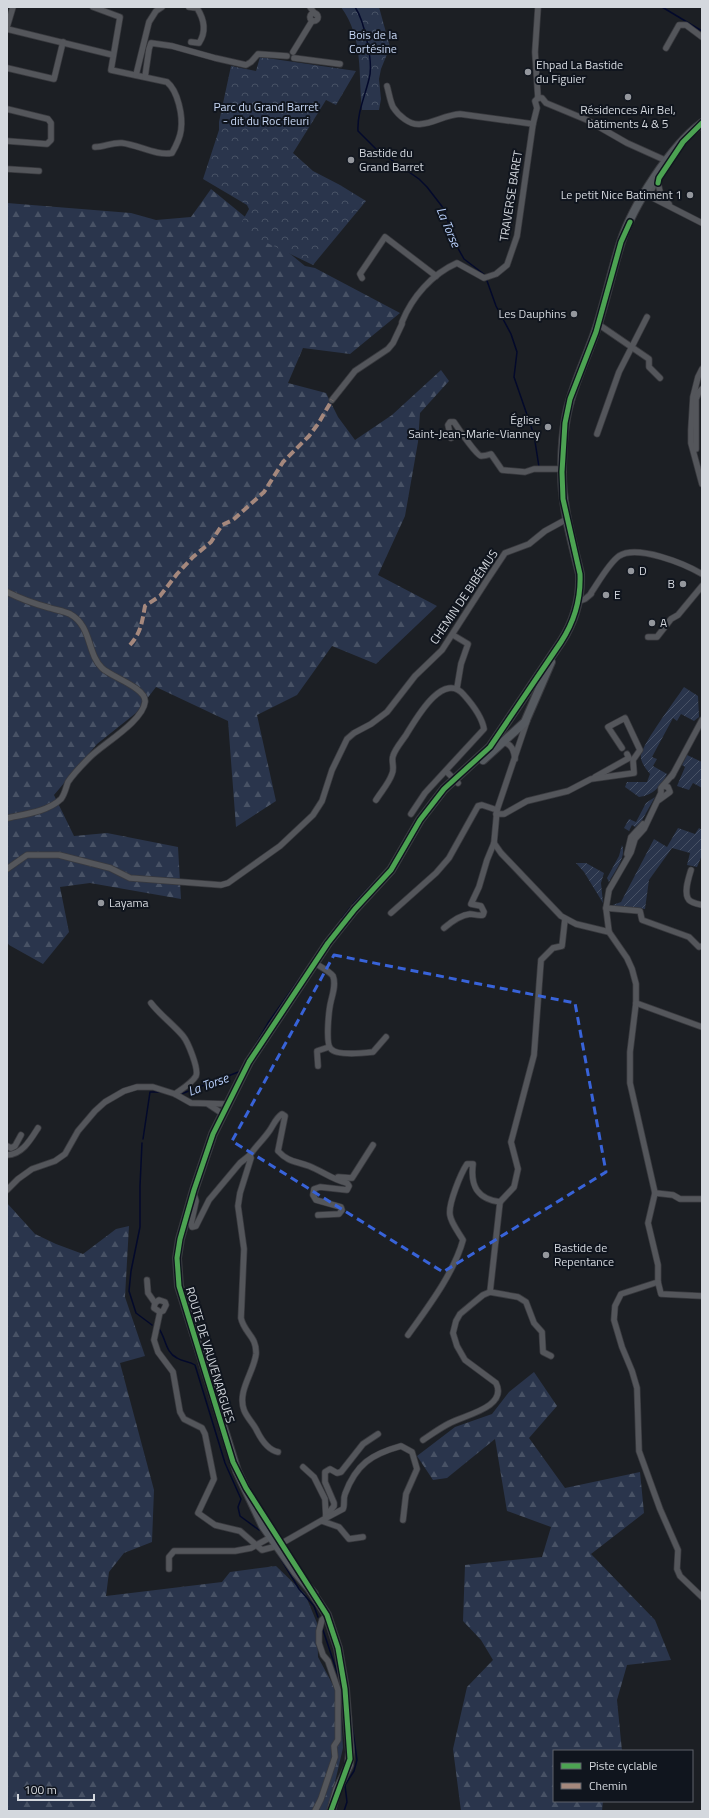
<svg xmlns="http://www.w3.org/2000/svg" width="709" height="1818" font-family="'Titillium Web',sans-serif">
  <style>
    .forest { fill: url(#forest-firs) }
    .park { fill: url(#park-crowns) }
    .garden { fill: url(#garden-furrows) }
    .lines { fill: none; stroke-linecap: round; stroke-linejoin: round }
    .stream { stroke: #03092b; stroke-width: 1.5 }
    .minor-casing { stroke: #393a3f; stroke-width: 7 }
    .secondary-casing { stroke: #393a3f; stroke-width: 10 }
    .minor { stroke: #54565b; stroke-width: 5.5 }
    .secondary { stroke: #565a60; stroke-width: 8 }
    .quiet { stroke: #a5887d; stroke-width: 4; stroke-dasharray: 8 4; stroke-linecap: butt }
    .cycleway-casing { stroke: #10151e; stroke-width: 8 }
    .cycleway { stroke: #4ca352; stroke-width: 5 }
    .marked { fill: none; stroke: #3863d9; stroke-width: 3; stroke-dasharray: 8 5; stroke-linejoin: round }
    .poi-dot { fill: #94979d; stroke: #10151e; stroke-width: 1.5 }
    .labels { text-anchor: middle; stroke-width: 4; stroke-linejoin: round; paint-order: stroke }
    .park-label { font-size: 12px; fill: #c8d8f5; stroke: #10151e }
    .poi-label { font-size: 12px; fill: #d4d8de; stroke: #10151e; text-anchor: start }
    .street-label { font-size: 12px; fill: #d4d8de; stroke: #10151e }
    .water-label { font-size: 13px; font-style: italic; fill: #b5ccf7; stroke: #10151e }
  </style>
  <defs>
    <pattern id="forest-firs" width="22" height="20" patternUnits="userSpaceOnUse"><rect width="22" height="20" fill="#2a354c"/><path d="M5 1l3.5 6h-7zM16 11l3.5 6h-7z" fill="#485265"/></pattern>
    <pattern id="park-crowns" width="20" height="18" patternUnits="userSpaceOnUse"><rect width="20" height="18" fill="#2a354c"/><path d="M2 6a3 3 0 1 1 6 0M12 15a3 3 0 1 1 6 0" fill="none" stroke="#485265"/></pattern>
    <pattern id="garden-furrows" width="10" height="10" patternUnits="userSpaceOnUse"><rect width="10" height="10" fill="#2a354c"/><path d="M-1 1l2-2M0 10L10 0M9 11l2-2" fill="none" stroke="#485265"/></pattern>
  </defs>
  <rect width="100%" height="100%" fill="#1c1f24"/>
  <g class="forest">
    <polygon points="211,189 305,266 315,268 400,313 350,354 303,348 288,383 326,393 338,417 355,440 392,415 441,370 449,381 420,413 418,442 405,516 378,575 437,606 376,664 332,646 297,695 257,715 276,801 236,827 228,721 156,687 136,713 97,744 54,795 74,836 107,833 178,847 181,899 90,883 60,887 69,932 43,964 9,945 7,942 7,203 131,213 156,220 191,217"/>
    <polygon points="7,1203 35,1234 56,1244 83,1254 116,1229 129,1226 125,1297 145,1356 120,1363 154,1490 152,1542 124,1553 109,1572 106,1596 222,1582 230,1572 276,1566 305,1594 317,1623 318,1657 340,1698 343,1748 332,1795 326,1811 7,1811"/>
    <polygon points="534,1372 557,1406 529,1438 565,1488 640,1472 644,1513 591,1554 655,1620 671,1660 627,1665 617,1700 622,1751 554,1751 554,1801 603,1801 602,1811 461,1811 453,1749 467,1687 493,1660 481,1640 463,1621 465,1565 542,1557 551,1527 507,1511 495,1439 447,1478 433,1480 417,1456 455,1427 492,1414 509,1392"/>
  </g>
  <g class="park">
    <path d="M341 7H379L390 47 381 69 379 79 381 99 379 110H362C358 73 364 39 341 7Z"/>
    <polygon points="260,57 356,71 336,105 326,100 293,153 313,171 340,185 366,201 313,265 238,229 249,209 247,205 203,179 219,130 219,122 231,66 256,71"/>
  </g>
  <g class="garden">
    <path d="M684 687 698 696 699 717 694 721 681 714 677 721 673 718 652 757 657 759 653 766 667 774C661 786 654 795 639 797L625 787 627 782H647L650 774C646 769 640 762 641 755 643 743 676 699 684 687Z"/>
    <polygon points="687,755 702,762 702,788 693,783 689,790 677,786 685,767 682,765"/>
    <polygon points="655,797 641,822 635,827 632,825 629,831 624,828 629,819 636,822 646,803"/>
    <polygon points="678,828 695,834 699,828 702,830 702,855 697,867 687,865 690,853 672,848 649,880 645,909 610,906 621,902 654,839 667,847"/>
    <path d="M622 845C627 857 614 872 609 882L607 878 619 856Z"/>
    <polygon points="576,863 586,863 604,873 601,883 603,903 584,872"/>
  </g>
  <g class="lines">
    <g class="stream">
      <path d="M355 7C364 20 374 63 369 79 365 96 357 113 358 131L377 150 419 179 427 187 444 209 455 243 464 259 485 275"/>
      <polyline points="662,7 702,31"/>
      <polyline points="486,278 496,306 511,334 517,352 514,377 534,435 539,467"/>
      <polyline points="353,904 376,880"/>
      <polyline points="342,918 350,908"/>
      <polyline points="249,1056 268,1023 304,972"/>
      <polyline points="181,1094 241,1071"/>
      <polyline points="143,1139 150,1092 160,1092"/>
      <polyline points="142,1143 140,1186 140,1227 131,1271 129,1291 136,1313 152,1325"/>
      <path d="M159 1329C166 1338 165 1352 177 1358 183 1362 189 1361 195 1365L225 1463 241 1499 238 1507 240 1516 259 1530"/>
      <polyline points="278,1554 299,1589 314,1606 318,1617"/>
      <polyline points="322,1627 339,1678"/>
      <polyline points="344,1811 347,1802 345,1785 354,1771 357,1760 351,1717"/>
    </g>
    <g class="minor-casing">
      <g id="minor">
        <path d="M93 7 120 17 111 70 167 82C178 91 183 116 181 130 180 138 176 146 172 153 156 156 139 145 122 143 112 142 105 147 95 147"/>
        <path d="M189 7 197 8C204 19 207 31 199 43L191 42"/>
        <polyline points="310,7 315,14"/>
        <circle cx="314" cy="17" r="4"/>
        <polyline points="7,27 13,7"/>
        <polyline points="7,29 113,55"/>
        <polyline points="666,48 679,25 686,25 702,37"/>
        <polyline points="293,52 312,21"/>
        <polyline points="294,58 340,64"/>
        <polyline points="7,68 54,79 63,42"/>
        <polyline points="136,75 149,22 156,11 162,7"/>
        <polyline points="145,77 149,49 151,43 172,46 215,58 246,65 251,62 258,54 287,56"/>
        <path d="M387 86C389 93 390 101 393 107 398 115 410 126 421 124 434 123 445 115 460 114L533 124"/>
        <polyline points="538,98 542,98 546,103 587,120 627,143 667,161"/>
        <polyline points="538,98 535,52 538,7"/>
        <polyline points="7,109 48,119 51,123 51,140 47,144 7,141"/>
        <polyline points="7,169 39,171"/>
        <polyline points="658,183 661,196 669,204"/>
        <polyline points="653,187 649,196 702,223"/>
        <polyline points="362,278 360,274 385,237 436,276"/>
        <path d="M402 322C412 297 432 274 457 263L484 278 496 274 507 265 517 236 533 124 537 108 535 101 538 98"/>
        <polyline points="598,324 649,359 649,367 660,378"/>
        <polyline points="702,369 698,377 693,397 691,430 691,443 702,484"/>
        <polyline points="332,400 355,371 388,349 393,343 402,324"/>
        <polyline points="597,434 619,372 647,317"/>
        <path d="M451 438 448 425 450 422H454C458 428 477 456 481 456 483 456 488 455 491 454L502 470 525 472 534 469H562"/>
        <polyline points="696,449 696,399 699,392 702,389"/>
        <path d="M7 592C21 599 35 604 50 608 56 610 64 611 70 614 92 626 87 654 102 668 111 677 147 688 145 702 143 721 103 744 90 757 82 765 74 773 68 782 66 787 65 794 61 799 47 812 25 814 7 818"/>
        <path d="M591 593C598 583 609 563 619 556 637 544 685 564 702 574"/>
        <polyline points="577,602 585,599 591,594"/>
        <polyline points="453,635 468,644 461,664 457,688"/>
        <polyline points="648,637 657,637 671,619 678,615 702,586"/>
        <polyline points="527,721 497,810 494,843 501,853 561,916 576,924 609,932 627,958 632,969 636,984 636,1003 630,1052 630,1083 655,1193 648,1223 658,1265 658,1282 621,1294 615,1306 614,1320 622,1347 632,1371 637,1388 639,1451 660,1509 678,1550 677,1569 680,1576 702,1597"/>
        <path d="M503 742C512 744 514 751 515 759"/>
        <polyline points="446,771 458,783"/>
        <polyline points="672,776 702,720"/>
        <polyline points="595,777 629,758 627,754"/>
        <path d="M376 800C381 792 389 783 392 774 395 768 391 761 393 756 395 749 402 741 406 735 416 719 443 670 464 695 472 704 482 717 484 729L425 793 411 814"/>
        <polyline points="659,800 670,792 668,787 663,786"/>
        <polyline points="496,814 504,814 527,801 568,791 591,779 634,773 633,760 640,750 625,718 608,727 622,748"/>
        <polyline points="627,854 631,837 643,824"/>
        <polyline points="7,869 27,855 59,855 110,868 130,878 221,885 228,883 280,846 313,815 322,801 332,770 347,739 354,733 371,724 387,712 415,676 442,650 487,580 505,553 529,544 545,531 567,519"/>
        <path d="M691 870C689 877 683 893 689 900 692 903 698 904 702 905"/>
        <polyline points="606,908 640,911 642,920 689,937 699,947 702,946"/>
        <polyline points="391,913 436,873 449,858 478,806 482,805 497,810"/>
        <path d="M444 928C451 922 460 915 470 914 474 914 478 916 483 915L484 912 481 906 471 904 479 887 487 860 494 843"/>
        <polyline points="609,932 606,908 609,890 631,852 635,839 644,829 661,793 661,788 673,774"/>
        <path d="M318 965C323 968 330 972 333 976 336 984 333 993 331 1001 329 1009 325 1044 331 1049 337 1056 364 1053 373 1052L386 1037"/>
        <path d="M151 1003C160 1015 173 1024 183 1036 188 1042 199 1069 196 1076 192 1083 182 1089 175 1094"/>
        <polyline points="636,1003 702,1027"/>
        <polyline points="318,1066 317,1051 329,1047"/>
        <polyline points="208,1104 223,1114"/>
        <polyline points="7,1146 11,1148 15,1146 21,1135"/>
        <path d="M7 1155C22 1155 31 1139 38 1128"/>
        <path d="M250 1155C256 1146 264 1139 270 1130 274 1124 276 1118 282 1114L285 1116 278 1151C288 1162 296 1161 309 1166 322 1171 333 1180 347 1183L349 1186 347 1190 320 1187 314 1189 313 1195 316 1200 341 1207 342 1210 339 1214 318 1215"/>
        <polyline points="338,1177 352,1178 373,1145"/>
        <polyline points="7,1190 18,1179 32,1169 55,1161 65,1154 78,1131 95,1111 105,1102 124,1091 137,1087 153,1087 175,1094 191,1103 227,1104"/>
        <polyline points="655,1193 673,1195 680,1199 702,1199"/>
        <path d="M194 1194 196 1201 191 1224 192 1227 196 1226 209 1200 240 1163 250 1155 251 1158 240 1193 238 1206 244 1249 241 1318C244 1333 257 1336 256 1354 254 1372 237 1391 244 1410 247 1418 254 1424 257 1431 262 1441 268 1450 278 1452"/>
        <polyline points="147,1280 148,1293 155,1303"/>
        <polyline points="658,1282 661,1294 702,1296"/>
        <polyline points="490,1292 500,1202"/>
        <polyline points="160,1312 154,1308 155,1303 159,1300 165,1302 166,1305 163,1311 160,1312 154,1340 158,1352 173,1372 180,1412 184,1419 202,1428 205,1434 214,1479 198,1513 215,1525 240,1531 262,1550 277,1546 326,1518 325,1499 314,1477 303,1467"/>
        <path d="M408 1335C428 1307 454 1273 463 1240 459 1233 451 1223 450 1215 448 1204 461 1173 467 1164H473C470 1187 478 1199 500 1202L514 1187 518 1169 511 1142 534 1055 541 960 553 948 562 946 565 919"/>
        <path d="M423 1440C432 1434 440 1428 450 1423 465 1415 508 1407 496 1383L465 1360 457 1346 453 1333 456 1321 460 1314 472 1304 483 1295 490 1292 518 1297 526 1302 534 1323 542 1332 543 1352 551 1356"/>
        <polyline points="326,1516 334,1506 334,1503 325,1482 325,1472 330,1469 337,1473 341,1472 363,1444 378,1434"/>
        <path d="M326 1518 343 1509C345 1505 343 1499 345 1494 356 1464 372 1454 401 1446L412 1452 417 1469 406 1494 403 1520"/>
        <polyline points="322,1521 339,1527 349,1539 363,1537"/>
        <polyline points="169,1569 169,1557 174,1551 235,1551 251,1548 271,1537 274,1539"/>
        <polyline points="315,1811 321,1799 335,1757 334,1746 338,1740 338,1690 328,1661 323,1655 319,1643 319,1631 322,1620 327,1615"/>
      </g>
    </g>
    <g class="secondary-casing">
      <g id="secondary">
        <polyline points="483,760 525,722 551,662"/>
        <polyline points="311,1591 327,1615 338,1648 345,1689 350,1752 349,1765 337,1790 331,1811"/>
        <path d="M314 1594 296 1573 263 1526 237 1471 179 1286 177 1258 180 1239 194 1190 213 1134 249 1062 328 943 355 909 391 870 420 820 444 789 490 747 561 642C574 622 581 598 580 574 572 541 562 507 562 473 562 449 563 424 570 401 577 376 589 352 597 327 606 299 612 270 621 242 633 205 671 146 702 123"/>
      </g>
    </g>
    <use href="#minor" class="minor"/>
    <use href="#secondary" class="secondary"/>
    <path class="quiet" d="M130 645C141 633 142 622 145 606L160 596 177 574 193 557 211 542 222 525 233 520 264 492 283 462 309 436 318 424 332 400"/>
    <g class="cycleway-casing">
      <g id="cycleway">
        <polyline points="658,183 659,178 683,142 702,123"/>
        <path d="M331 1811 350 1759 345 1689 338 1648 327 1615 246 1488 233 1462 179 1286 177 1258 180 1239 194 1190 213 1134 249 1062 328 943 355 909 391 870 420 820 444 789 490 747 561 642C574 622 581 598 580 574L563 499 562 472 565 423 570 399 596 332 621 242 630 222"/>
      </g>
    </g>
    <use href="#cycleway" class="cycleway"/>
  </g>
  <path class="marked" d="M334 955 575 1003 606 1172 443 1272 232 1141Z"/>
  <g class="poi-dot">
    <circle cx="528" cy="72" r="4"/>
    <circle cx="628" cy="97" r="4"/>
    <circle cx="351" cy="160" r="4"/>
    <circle cx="690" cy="195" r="4"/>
    <circle cx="574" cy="314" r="4"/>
    <circle cx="548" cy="427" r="4"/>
    <circle cx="631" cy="571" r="4"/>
    <circle cx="683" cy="584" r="4"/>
    <circle cx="606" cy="595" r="4"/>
    <circle cx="652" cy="623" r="4"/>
    <circle cx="101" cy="903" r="4"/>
    <circle cx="546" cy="1255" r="4"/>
  </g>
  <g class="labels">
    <g class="park-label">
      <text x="373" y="39">Bois de la<tspan x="373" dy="14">Cortésine</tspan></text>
      <text x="266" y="111">Parc du Grand Barret<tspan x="266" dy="14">- dit du Roc fleuri</tspan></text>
    </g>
    <g class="poi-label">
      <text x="536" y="69">Ehpad La Bastide<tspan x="536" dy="14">du Figuier</tspan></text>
      <text x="628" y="114" text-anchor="middle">Résidences Air Bel,<tspan x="628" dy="14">bâtiments 4 &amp; 5</tspan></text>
      <text x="359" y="157">Bastide du<tspan x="359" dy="14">Grand Barret</tspan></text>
      <text x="682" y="199" text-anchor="end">Le petit Nice Batiment 1</text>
      <text x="566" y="318" text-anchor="end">Les Dauphins</text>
      <text x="540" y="424" text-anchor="end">Église<tspan x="540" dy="14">Saint-Jean-Marie-Vianney</tspan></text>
      <text x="639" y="575">D</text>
      <text x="675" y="588" text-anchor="end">B</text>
      <text x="614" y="599">E</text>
      <text x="660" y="627">A</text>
      <text x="109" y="907">Layama</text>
      <text x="554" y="1252">Bastide de<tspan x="554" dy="14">Repentance</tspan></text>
    </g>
    <g class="street-label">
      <text transform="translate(511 196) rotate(-81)" y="4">TRAVERSE BARET</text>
      <text transform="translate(464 597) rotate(-56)" y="4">CHEMIN DE BIBÉMUS</text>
      <text transform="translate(210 1355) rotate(73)" y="4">ROUTE DE VAUVENARGUES</text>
    </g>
    <g class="water-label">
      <text transform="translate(449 227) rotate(67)" y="5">La Torse</text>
      <text transform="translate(208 1084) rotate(-20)" y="5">La Torse</text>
    </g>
  </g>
  <rect width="709" height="1818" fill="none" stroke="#d4d8de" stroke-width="16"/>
  <rect x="553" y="1750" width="140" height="52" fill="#10151e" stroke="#5e636b"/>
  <rect x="561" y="1763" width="20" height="6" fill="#4ca352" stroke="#5e636b"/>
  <text x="589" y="1770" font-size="12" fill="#d4d8de">Piste cyclable</text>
  <rect x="561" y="1783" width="20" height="6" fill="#a5887d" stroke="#5e636b"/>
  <text x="589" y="1790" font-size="12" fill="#d4d8de">Chemin</text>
  <path d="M18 1794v6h76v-6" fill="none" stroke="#d4d8de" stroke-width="2"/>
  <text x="24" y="1794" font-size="12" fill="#d4d8de" stroke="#10151e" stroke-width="3" paint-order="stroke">100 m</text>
</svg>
